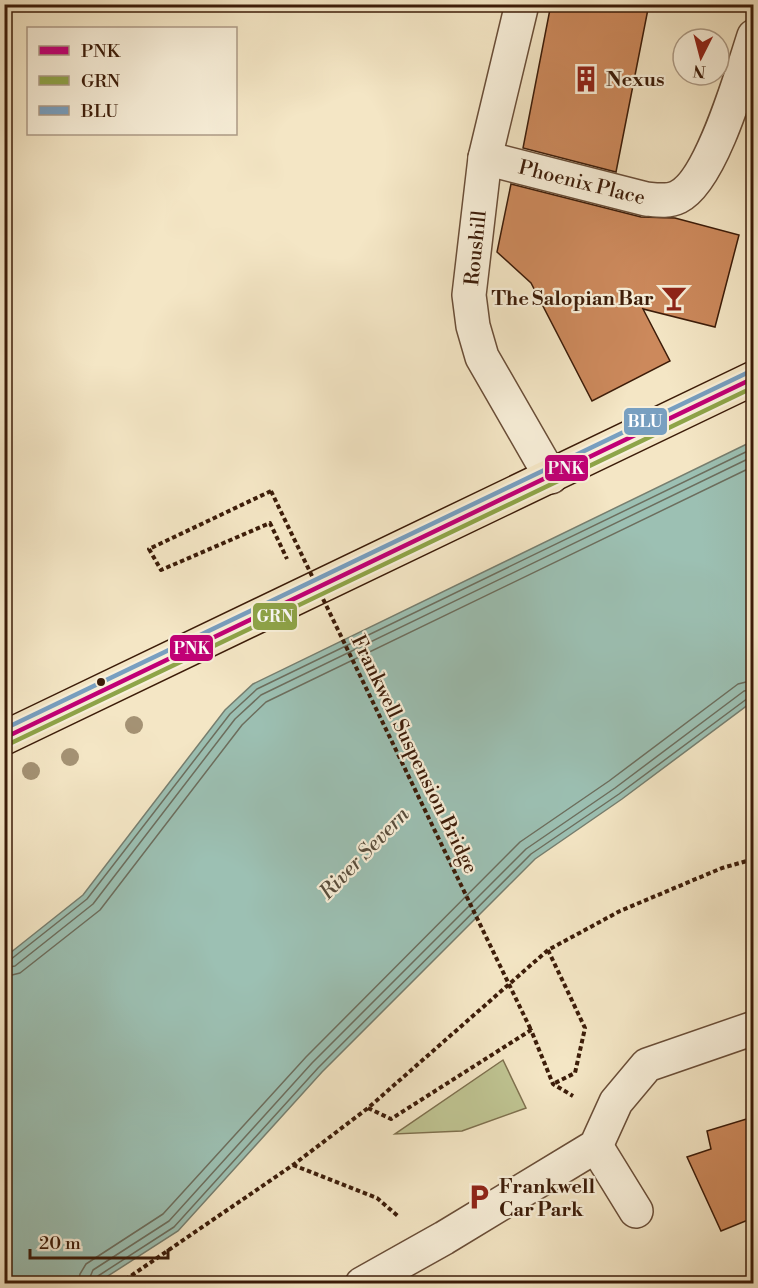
<svg xmlns="http://www.w3.org/2000/svg" width="758" height="1288" font-family="'Libre Bodoni',serif">
  <style>
    .green { fill: #bfc492; stroke: #7e704e; stroke-width: 1.5 }
    .water { fill: #9cc0b3; stroke: #767e6f; stroke-width: 1.5 }
    .lines { fill: none; stroke-linecap: round; stroke-linejoin: round }
    .shore { stroke: #6c6e5e; stroke-width: 1.5 }
    .building { fill: #cc895c; stroke: #3c1c09; stroke-width: 1.5 }
    .minor-casing { stroke: #6a4e38; stroke-width: 36 }
    .major-casing { stroke: #3c1c09; stroke-width: 36 }
    .path { stroke: #3c1c09; stroke-width: 4; stroke-dasharray: 4.5 3; stroke-linecap: butt }
    .minor { stroke: #f8efd9; stroke-width: 33 }
    .major { stroke: #f4e6c5; stroke-width: 33 }
    .path-bridge { stroke: #3c1c09; stroke-width: 4; stroke-dasharray: 4.5 3; stroke-linecap: butt }
    .bus-1-casing { stroke: #f8efd9; stroke-width: 9 }
    .bus-2-casing { stroke: #f8efd9; stroke-width: 9 }
    .bus-3-casing { stroke: #f8efd9; stroke-width: 9 }
    .bus-1 { stroke: #c10076; stroke-width: 4.5 }
    .bus-2 { stroke: #8ea448; stroke-width: 4.5 }
    .bus-3 { stroke: #789fc0; stroke-width: 4.5 }
    .tree { fill: #a49274 }
    .bus-dot { fill: #3c1c09; stroke: #f8efd9; stroke-width: 2 }
    .labels { text-anchor: middle; stroke-width: 4.5; stroke-linejoin: round; paint-order: stroke }
    .poi-label { font-size: 20px; font-weight: bold; fill: #3c1c09; stroke: #f8efd9; text-anchor: start }
    .street-label { font-size: 20px; fill: #3c1c09; stroke: #f8efd9 }
    .water-label { font-size: 21px; font-style: italic; fill: #594d3c; stroke: #f8efd9 }
    .line-badge { stroke: #f8efd9; stroke-width: 2 }
    .badge-label { font-size: 16px; text-anchor: middle; font-weight: bold; fill: #fff }
  </style>
  <rect width="100%" height="100%" fill="#f4e6c5"/>
  <filter id="stains"><feTurbulence type="fractalNoise" baseFrequency=".00333" numOctaves="4"/><feColorMatrix values="0 0 0 0 .2 0 0 0 0 .09 0 0 0 0 .02 0 0 0 .5 -.17"/></filter>
  <radialGradient id="worn" r=".72"><stop offset=".6" stop-color="#630" stop-opacity="0"/><stop offset="1" stop-color="#630" stop-opacity=".3"/></radialGradient>
  <polygon class="green" points="503,1060 526,1108 462,1131 395,1134"/>
  <polygon class="water" points="753,441 753,701 622,799 535,859 322,1072 178,1231 97,1283 5,1283 5,957 83,895 225,710 253,684"/>
  <g class="lines">
    <g class="shore">
      <polyline points="4,961 10,960 87,899 230,714 257,689 754,448"/>
      <polyline points="4,968 15,966 93,904 235,719 261,695 754,456"/>
      <polyline points="4,977 20,973 100,910 242,725 266,702 754,466"/>
      <polyline points="78,1284 80,1274 86,1264 163,1214 306,1057 520,842 609,781 738,684 754,680"/>
      <polyline points="87,1284 93,1270 169,1221 312,1063 526,849 615,788 744,691 754,689"/>
      <polyline points="95,1284 98,1276 174,1227 318,1068 531,854 619,794 748,698 754,696"/>
    </g>
  </g>
  <g class="building">
    <polygon points="551,4 649,4 616,172 523,148"/>
    <polygon points="511,184 641,217 675,218 739,235 715,327 643,309 670,361 592,401 531,283 497,252"/>
    <polygon points="753,1117 753,1218 721,1231 687,1157 711,1149 707,1131"/>
  </g>
  <g class="lines">
    <g class="minor-casing">
      <g id="minor">
        <polyline points="522,4 485,158 469,295 473,326 482,357 551,477"/>
        <path d="M485 158 646 199C657 200 668 202 678 197 712 181 742 72 754 36"/>
        <polyline points="596,1146 636,1211"/>
        <polyline points="362,1284 444,1238 596,1146 616,1102 647,1065 754,1028"/>
      </g>
    </g>
    <g class="major-casing">
      <polyline id="major" points="4,738 754,378"/>
    </g>
    <g class="path">
      <polyline points="271,491 149,549 161,570 270,523 287,559"/>
      <polyline points="548,950 585,1028 575,1073 553,1084"/>
      <polyline points="368,1108 391,1119 531,1030 553,1084 573,1096"/>
      <polyline points="293,1165 377,1198 399,1217"/>
      <polyline points="119,1284 293,1165 368,1108 548,950 620,911 722,868 754,859"/>
    </g>
    <use href="#minor" class="minor"/>
    <use href="#major" class="major"/>
    <polyline class="path-bridge" points="271,491 531,1030"/>
    <g class="bus-1-casing">
      <polyline id="bus-1" points="4,738 754,378"/>
    </g>
    <g class="bus-2-casing">
      <polyline id="bus-2" points="7,745 754,387"/>
    </g>
    <g class="bus-3-casing">
      <polyline id="bus-3" points="4,729 751,371"/>
    </g>
    <use href="#bus-1" class="bus-1"/>
    <use href="#bus-2" class="bus-2"/>
    <use href="#bus-3" class="bus-3"/>
  </g>
  <g class="tree">
    <circle cx="134" cy="725" r="9"/>
    <circle cx="70" cy="757" r="9"/>
    <circle cx="31" cy="771" r="9"/>
  </g>
  <defs>
    <g id="building-bare" transform="scale(2.07)"><path d="M-4-6H4V6H1V3H-1V6H-4ZM-2.5-4.3h1.7v1.8h-1.7ZM.8-4.3h1.7v1.8H.8ZM-2.5-1h1.7V.8h-1.7ZM.8-1h1.7V.8H.8Z" fill="#8f2418" stroke="#f8efd9" stroke-width="2.5" paint-order="stroke"/></g>
    <g id="bar-bare" transform="scale(2.07)"><path d="M-6-5H6L.8 .8V4.5H3.5V6h-7V4.5H-.8V.8Z" fill="#8f2418" stroke="#f8efd9" stroke-width="2.5" paint-order="stroke"/></g>
    <g id="parking-bare" transform="scale(2.07)"><path d="M-3.5-5.5H1a3.5 3.5 0 0 1 0 7H-1V5.5H-3.5ZM-1-3.4V-.6H.8a1.4 1.4 0 0 0 0-2.8Z" fill="#8f2418" stroke="#f8efd9" stroke-width="2.5" paint-order="stroke"/></g>
  </defs>
  <g fill-rule="evenodd">
    <use href="#building-bare" x="586" y="79"/>
    <use href="#bar-bare" x="674" y="298"/>
    <use href="#parking-bare" x="479" y="1197"/>
  </g>
  <circle class="bus-dot" cx="101" cy="682" r="5"/>
  <g class="labels">
    <g class="poi-label">
      <text x="606" y="86">Nexus</text>
      <text x="654" y="305" text-anchor="end">The Salopian Bar</text>
      <text x="499" y="1193">Frankwell<tspan x="499" dy="23">Car Park</tspan></text>
    </g>
    <g class="street-label">
      <text transform="translate(582 182) rotate(14)" y="7">Phoenix Place</text>
      <text transform="translate(475 248) rotate(-84)" y="7">Roushill</text>
      <text transform="translate(415 754) rotate(64)" y="7">Frankwell Suspension Bridge</text>
    </g>
    <g class="water-label">
      <text transform="translate(364 853) rotate(-46)" y="7">River Severn</text>
    </g>
  </g>
  <g class="line-badge">
    <rect x="623" y="407" width="45" height="29" rx="6" fill="#789fc0"/>
    <rect x="544" y="454" width="45" height="28" rx="6" fill="#c10076"/>
    <rect x="252" y="602" width="46" height="29" rx="6" fill="#8ea448"/>
    <rect x="169" y="634" width="45" height="28" rx="6" fill="#c10076"/>
  </g>
  <g class="badge-label">
    <text x="645" y="427">BLU</text>
    <text x="566" y="474">PNK</text>
    <text x="275" y="622">GRN</text>
    <text x="192" y="654">PNK</text>
  </g>
  <rect width="758" height="1288" fill="none" stroke="#f4e6c5" stroke-width="24"/>
  <rect x="6" y="6" width="746" height="1276" fill="none" stroke="#3c1c09" stroke-width="3"/>
  <rect x="12" y="12" width="734" height="1264" fill="none" stroke="#3c1c09" stroke-width="1.5"/>
  <rect x="27" y="27" width="210" height="108" fill="#f8efd9" stroke="#ad9b86" stroke-width="1.5"/>
  <rect x="39" y="46" width="30" height="9" fill="#c10076" stroke="#ad9b86" stroke-width="1.5"/>
  <text x="81" y="57" font-size="18" fill="#3c1c09">PNK</text>
  <rect x="39" y="76" width="30" height="9" fill="#8ea448" stroke="#ad9b86" stroke-width="1.5"/>
  <text x="81" y="87" font-size="18" fill="#3c1c09">GRN</text>
  <rect x="39" y="106" width="30" height="9" fill="#789fc0" stroke="#ad9b86" stroke-width="1.5"/>
  <text x="81" y="117" font-size="18" fill="#3c1c09">BLU</text>
  <g transform="translate(701 57) rotate(186)"><circle r="28" fill="#f8efd9" stroke="#ad9b86" stroke-width="1.5"/>
  <path d="M0-4.5L10 22L0 15L-10 22Z" fill="#8f2418"/>
  <text y="-9" font-size="16" font-weight="bold" text-anchor="middle" fill="#3c1c09">N</text>
  </g>
  <path d="M30 1249v9h138v-9" fill="none" stroke="#3c1c09" stroke-width="3"/>
  <text x="39" y="1249" font-size="18" fill="#3c1c09" stroke="#f8efd9" stroke-width="4.5" paint-order="stroke">20 m</text>
  <rect width="100%" height="100%" filter="url(#stains)"/>
  <rect width="100%" height="100%" fill="url(#worn)"/>
</svg>
